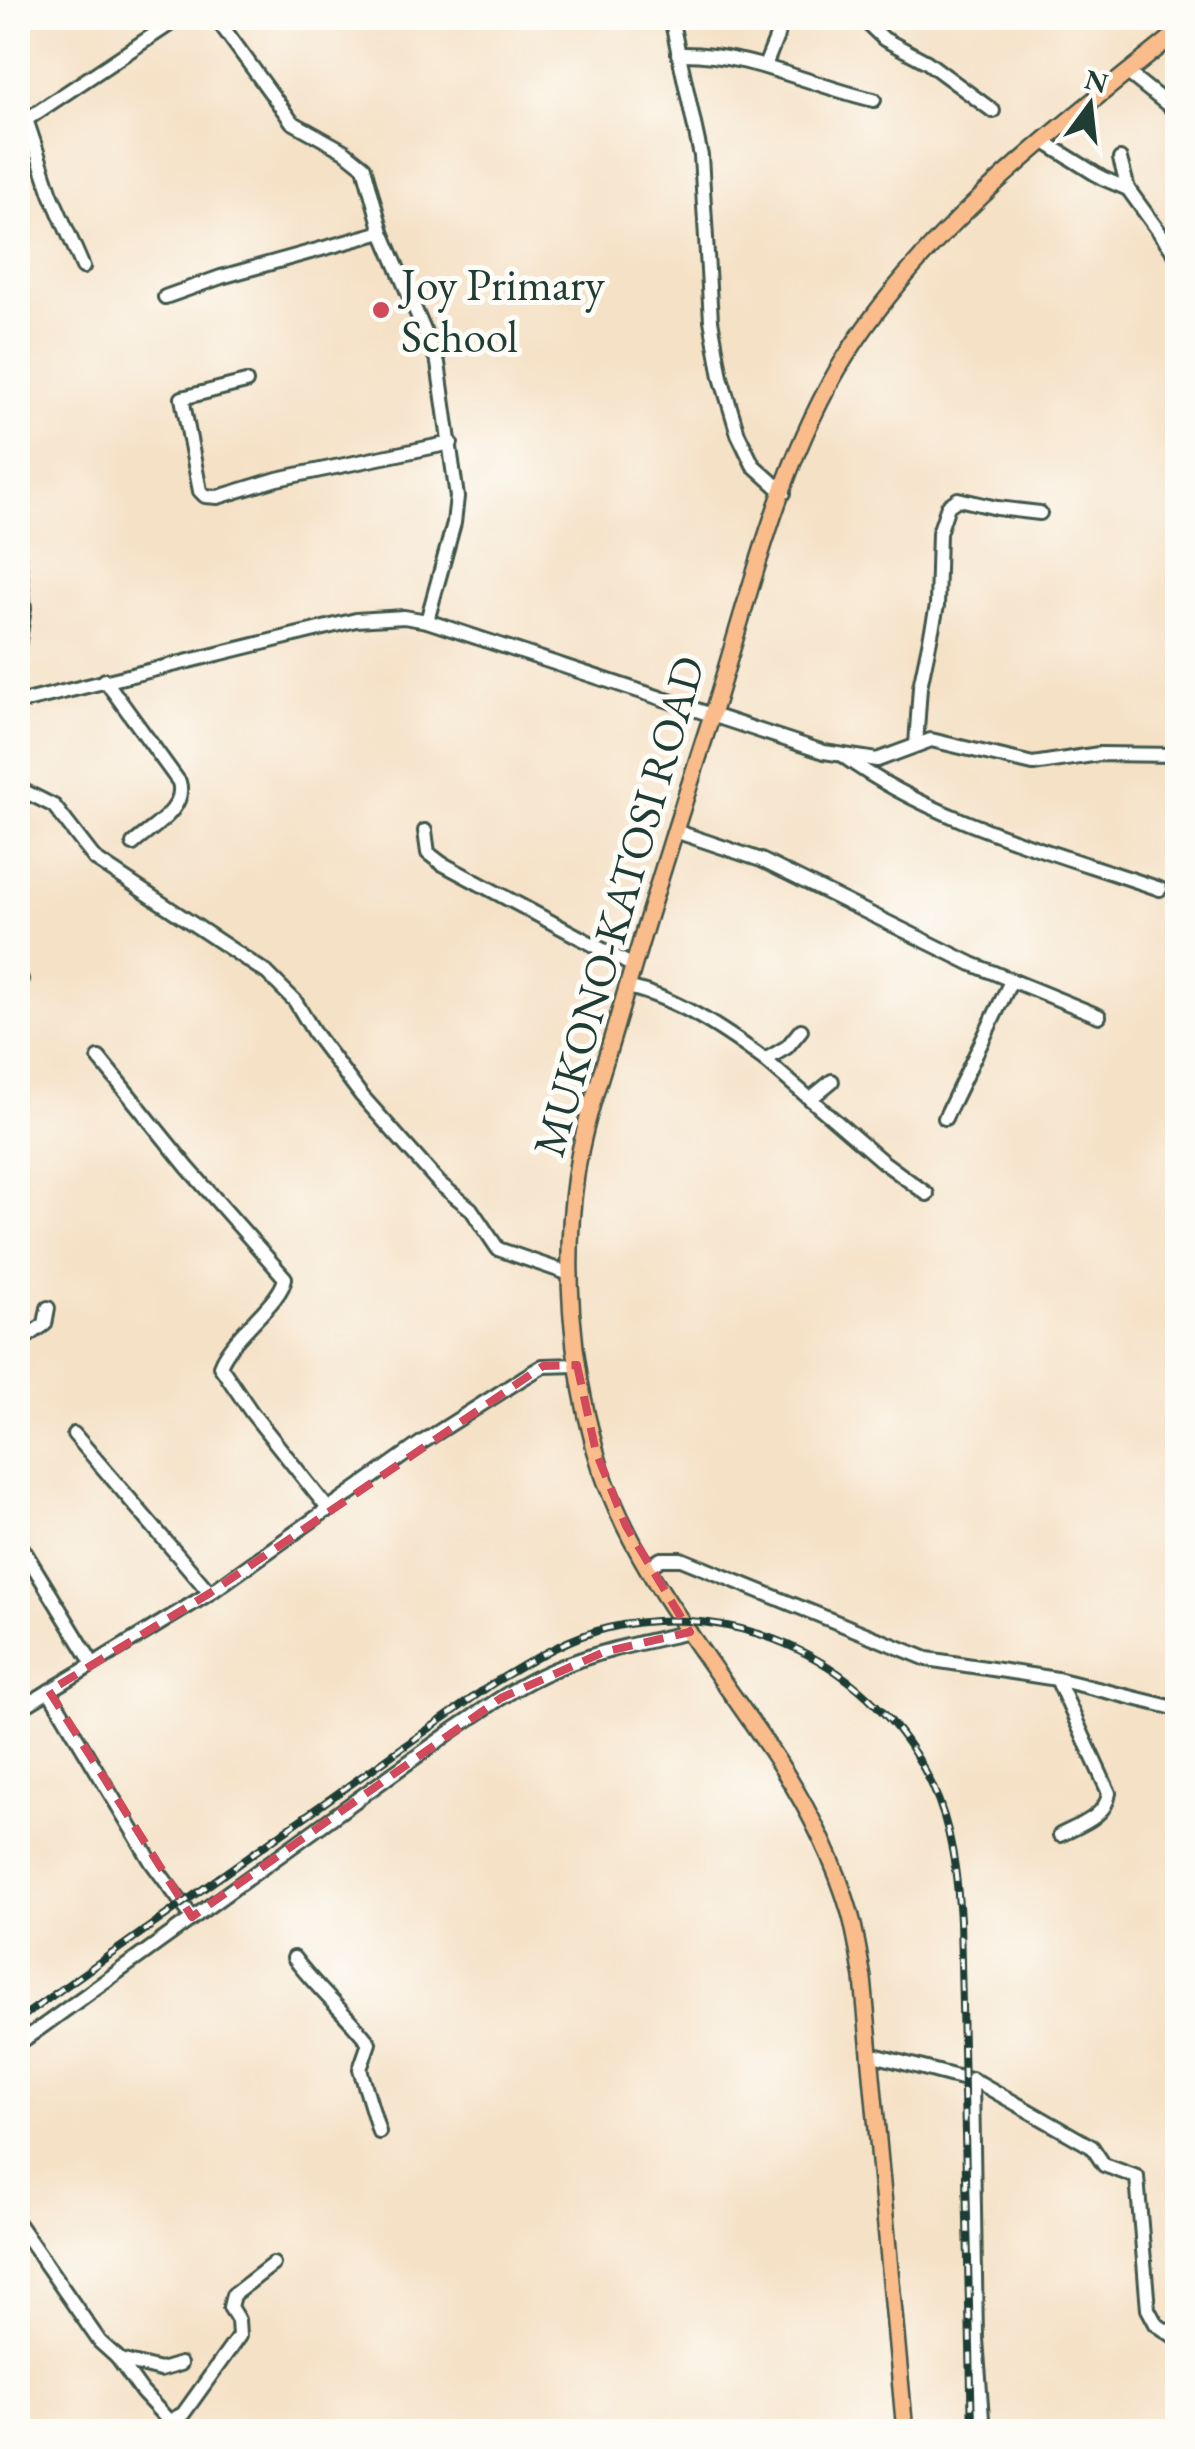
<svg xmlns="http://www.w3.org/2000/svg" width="1195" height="2449" font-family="'EB Garamond',serif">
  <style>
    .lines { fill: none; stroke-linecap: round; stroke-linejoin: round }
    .minor-casing { stroke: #3f564a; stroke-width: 18 }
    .major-casing { stroke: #3f564a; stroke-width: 20 }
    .minor { stroke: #fff; stroke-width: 12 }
    .major { stroke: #fabc8b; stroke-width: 15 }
    .rail-casing { stroke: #1f3d34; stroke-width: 8 }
    .rail { stroke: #fdfcf7; stroke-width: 4; stroke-dasharray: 11; stroke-linecap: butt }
    .marked { fill: none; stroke: #d1495b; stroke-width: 8; stroke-dasharray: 20 12; stroke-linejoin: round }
    .poi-dot { fill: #d1495b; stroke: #fdfcf7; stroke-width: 4 }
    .labels { text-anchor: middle; stroke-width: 10; stroke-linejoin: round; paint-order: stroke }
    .poi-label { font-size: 45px; fill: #1f3d34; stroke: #fdfcf7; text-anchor: start }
    .street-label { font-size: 45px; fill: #1f3d34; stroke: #fdfcf7 }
  </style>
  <rect width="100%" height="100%" fill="#fdfcf7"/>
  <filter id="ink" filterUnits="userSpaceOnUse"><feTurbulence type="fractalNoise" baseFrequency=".01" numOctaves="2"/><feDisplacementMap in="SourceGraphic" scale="20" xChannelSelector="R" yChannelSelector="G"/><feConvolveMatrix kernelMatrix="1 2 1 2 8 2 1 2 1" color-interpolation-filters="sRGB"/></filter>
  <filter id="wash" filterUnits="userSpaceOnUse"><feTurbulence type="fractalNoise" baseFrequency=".0048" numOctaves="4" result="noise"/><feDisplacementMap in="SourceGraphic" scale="40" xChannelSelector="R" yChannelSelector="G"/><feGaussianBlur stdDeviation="2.25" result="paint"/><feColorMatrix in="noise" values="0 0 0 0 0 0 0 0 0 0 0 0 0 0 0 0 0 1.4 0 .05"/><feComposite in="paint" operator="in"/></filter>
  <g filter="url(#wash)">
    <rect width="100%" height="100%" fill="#f5e1c6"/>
  </g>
  <g filter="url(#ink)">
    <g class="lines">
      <g class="minor-casing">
        <g id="minor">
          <polyline points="216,18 292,122 344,151 364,167 382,232 438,363 457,497 454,523 427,621"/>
          <polyline points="671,18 701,156 711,320 721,377 738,434 753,465 784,493"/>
          <polyline points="862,18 884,39 927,62 993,111"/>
          <path d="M678 54C747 52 809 85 874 100"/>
          <polyline points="765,66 779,31 778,18"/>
          <polyline points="1128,73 1178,113"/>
          <polyline points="26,119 51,194 83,267"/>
          <polyline points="18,125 179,18"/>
          <polyline points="1046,143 1102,178 1128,189"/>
          <polyline points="1120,159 1128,189 1176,255"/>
          <polyline points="165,297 221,277 382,232"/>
          <polyline points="246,382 182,398 200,491 205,496 218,497 277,479 451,443"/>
          <polyline points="18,553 24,608 18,647"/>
          <path d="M105 680 179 782C187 809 152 827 133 844"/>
          <polyline points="18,703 356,620 404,617 427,621 824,752 877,760 931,740 1033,764 1099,754 1178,755"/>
          <polyline points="916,745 920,687 937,606 939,533 948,506 958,499 997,508 1040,513"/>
          <path d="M843 756C935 823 1054 852 1160 889"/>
          <polyline points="18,788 54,806 95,859 267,973 295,1001 315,1034 361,1095 440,1184 471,1209 498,1249 570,1274"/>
          <polyline points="425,831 428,853 441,863 633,966"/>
          <polyline points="675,831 761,860 972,964 1099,1016"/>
          <polyline points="18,973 21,979 18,987"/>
          <path d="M627 987C677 998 724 1030 765 1060"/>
          <polyline points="801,1030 787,1047 765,1060 882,1161 927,1194"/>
          <path d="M99 1058 188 1168 285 1278C281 1303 231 1336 220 1366L252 1413 329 1510"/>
          <polyline points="810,1099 832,1081"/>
          <polyline points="945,1118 1011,981"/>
          <polyline points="18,1343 45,1324 48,1308"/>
          <polyline points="74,1434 210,1593"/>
          <polyline points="18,1541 93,1664"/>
          <polyline points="649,1567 661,1559 681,1559 927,1659 1057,1679 1178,1709"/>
          <path d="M1057 1679 1109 1793C1106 1817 1080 1825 1060 1835"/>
          <polyline points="49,1691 152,1863 192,1917"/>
          <polyline points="18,1710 210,1593 421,1443 523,1378 543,1366 577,1365"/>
          <path d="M294 1958C317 1989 346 2013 369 2043L360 2069 379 2132"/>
          <path d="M18 2044 452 1731C484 1709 517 1685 553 1670 597 1651 644 1642 690 1632"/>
          <polyline points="870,2054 980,2083 1092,2147 1104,2165 1137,2177 1148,2309 1156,2324 1178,2339"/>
          <polyline points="972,2079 976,2339 983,2432"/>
          <polyline points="18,2224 100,2342 120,2360 160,2370 180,2364"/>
          <polyline points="116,2356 142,2392 169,2421 183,2414 239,2336 238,2320 230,2307 233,2295 273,2264"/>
        </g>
      </g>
      <g class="major-casing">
        <path id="major" d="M905 2432 863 1978C859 1957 856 1934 850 1913 835 1862 808 1808 779 1763 716 1665 626 1564 595 1449 571 1361 563 1265 576 1175 583 1124 602 1074 616 1025 646 922 678 820 711 718 749 599 779 462 846 356 929 224 1058 129 1178 32"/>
      </g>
      <use href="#minor" class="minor"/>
      <use href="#major" class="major"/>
      <g class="rail-casing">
        <path id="rail" d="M18 2020 492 1684C529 1662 565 1638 608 1628 738 1597 876 1664 932 1785 952 1828 957 1874 960 1920L972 2432"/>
      </g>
      <use href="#rail" class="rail"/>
    </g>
  </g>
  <path class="marked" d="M577 1365 596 1452 626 1526 690 1632 604 1652 501 1698 192 1917 49 1691 210 1593 543 1366Z"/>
  <circle class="poi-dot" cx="381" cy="310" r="10"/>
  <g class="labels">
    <g class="poi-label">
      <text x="401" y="300">Joy Primary<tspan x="401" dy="52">School</tspan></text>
    </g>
    <g class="street-label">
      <text transform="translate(618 906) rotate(-74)" y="16">MUKONO-KATOSI ROAD</text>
    </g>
  </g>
  <rect width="1195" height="2449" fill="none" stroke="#fdfcf7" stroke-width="60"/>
  <g transform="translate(1090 105) rotate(15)" stroke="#fdfcf7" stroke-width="8" paint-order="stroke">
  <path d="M0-8L18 38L0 25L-18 38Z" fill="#1f3d34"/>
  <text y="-15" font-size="28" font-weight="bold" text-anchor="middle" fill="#1f3d34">N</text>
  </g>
</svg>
